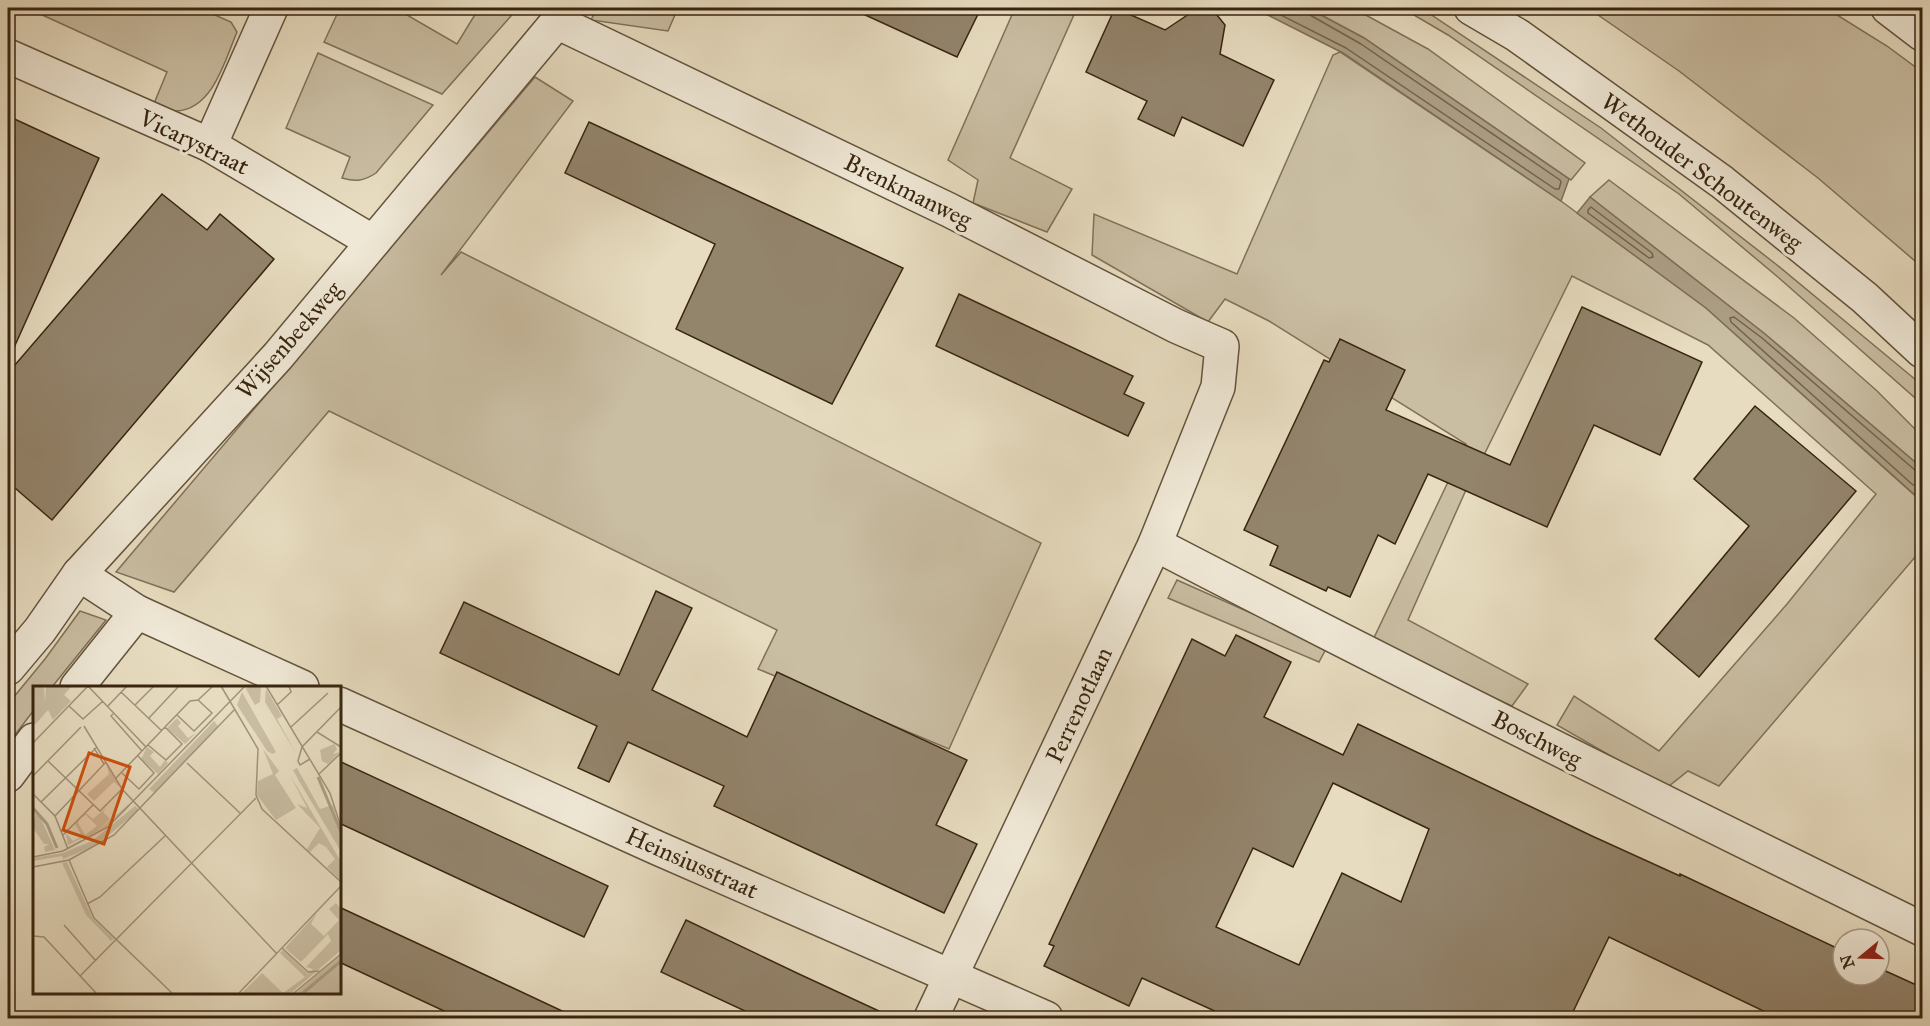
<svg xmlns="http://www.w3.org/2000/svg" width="1930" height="1026" font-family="'IM FELL Great Primer',serif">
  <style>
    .green { fill: #c9bda2; stroke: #807159; stroke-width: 1.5 }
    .water { fill: #ac9e84; stroke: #7e6e56; stroke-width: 1.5 }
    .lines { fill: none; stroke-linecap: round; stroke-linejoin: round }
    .shore { stroke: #72624a; stroke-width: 1.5 }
    .building { fill: #93846c; stroke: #382510; stroke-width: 1.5; fill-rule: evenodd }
    .minor-casing { stroke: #64533c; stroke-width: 36 }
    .minor { stroke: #efe8d6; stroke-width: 33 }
    .labels { text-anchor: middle; stroke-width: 6; stroke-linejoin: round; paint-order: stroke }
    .street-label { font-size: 24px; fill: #382510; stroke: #efe8d6 }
    .inset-river { fill: none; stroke: #ac9e84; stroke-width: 3 }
    .inset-road { fill: none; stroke: #a1937a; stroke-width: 1.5 }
    .view { fill: #ce510d; fill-opacity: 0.15; stroke: #ce510d; stroke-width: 3 }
    .inset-edge { fill: none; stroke: #382510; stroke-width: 3 }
  </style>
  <rect width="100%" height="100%" fill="#e7dcc0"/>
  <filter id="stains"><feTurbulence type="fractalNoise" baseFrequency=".00333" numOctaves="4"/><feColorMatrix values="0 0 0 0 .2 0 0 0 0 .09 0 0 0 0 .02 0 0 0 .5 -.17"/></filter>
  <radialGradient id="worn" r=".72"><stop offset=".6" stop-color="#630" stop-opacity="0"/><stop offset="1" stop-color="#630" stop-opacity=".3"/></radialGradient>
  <g class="green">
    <path d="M27 8H199L231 22 237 32C225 60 213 109 177 111 169 111 160 108 153 106L167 72Z"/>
    <polygon points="340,8 395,8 457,44 479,8 518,8 442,94 324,42"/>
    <polygon points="597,8 678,8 668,31 591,20"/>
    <polygon points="1015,8 1077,8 1010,158 1072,189 1047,232 973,203 978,180 948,160"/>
    <polygon points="1308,8 1353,8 1428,49 1585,163 1571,180 1364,38"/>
    <polygon points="1402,8 1421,8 1601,128 1777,265 1922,385 1922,404 1779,278 1679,194 1448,35"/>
    <polygon points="1588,8 1826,8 1887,46 1922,72 1922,267 1818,178 1679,71"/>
    <polygon points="1340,52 1561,201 1706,308 1922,502 1922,549 1719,786 1688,771 1664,790 1656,782 1557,725 1574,696 1659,751 1787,604 1876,494 1708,345 1572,276 1484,455 1482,454 1408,620 1528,684 1512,706 1372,642 1466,444 1269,321 1225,299 1208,322 1092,255 1094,214 1237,274 1333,55"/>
    <path d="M318 53 433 105 376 173C364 181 356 182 342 178L350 157 286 128Z"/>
    <polygon points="535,77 573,101 441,275 461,252 1041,543 949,749 758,669 777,630 329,411 174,592 116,572"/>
    <polygon points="1609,180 1794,318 1876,390 1922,436 1922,468 1765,334 1590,197"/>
    <polygon points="1177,580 1327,647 1319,662 1168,598"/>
    <polygon points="80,611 106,620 52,687 34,687 34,710 8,744 8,704 45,659"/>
  </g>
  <g class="water">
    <polygon points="1254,8 1308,8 1364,38 1569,179 1561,201 1343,53"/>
    <polygon points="1590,197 1765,334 1922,468 1922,488 1915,495 1706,308 1577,213"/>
  </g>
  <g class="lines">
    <g class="shore">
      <polyline points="1267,8 1346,48 1555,189 1559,189 1561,182 1560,180 1361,44 1310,15 1307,12 1306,8"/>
      <polygon points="1591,207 1652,253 1653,257 1649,258 1588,213 1588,210"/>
      <polyline points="1922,472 1916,471 1762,338 1734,317 1730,318 1731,322 1913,485 1922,484"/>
    </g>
  </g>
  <g class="building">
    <polygon points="850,8 981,8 957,57"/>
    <polygon points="1115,8 1165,30 1198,8 1204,8 1217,15 1225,25 1220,54 1274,80 1243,146 1182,117 1174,136 1138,119 1147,101 1086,72"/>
    <polygon points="8,116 99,158 8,361"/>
    <polygon points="589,122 903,268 832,404 676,329 715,244 565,173"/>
    <polygon points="162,194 207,230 220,214 274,259 52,520 8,482 8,373"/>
    <polygon points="959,294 1133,376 1124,394 1144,403 1128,436 936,346"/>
    <polygon points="1582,307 1702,362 1660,455 1594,425 1547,527 1428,474 1395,544 1378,535 1350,597 1328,587 1326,591 1270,565 1278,546 1244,530 1324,360 1329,362 1340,339 1405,370 1386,410 1510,465"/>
    <polygon points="1755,406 1856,491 1699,677 1655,639 1749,526 1694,479"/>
    <polygon points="656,591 692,608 652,690 747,737 777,672 967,760 936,825 977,844 944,913 714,806 724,786 628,742 609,782 578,768 597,726 440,653 464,602 619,675"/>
    <path d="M1236 635 1291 662 1264 717 1343 755 1358 724 1592 836 1680 876V874L1843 951V975H1879V968L1923 988V1018H1778L1609 937 1570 1018H1230L1142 978 1129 1006 1044 966 1054 946 1049 944 1192 639 1225 656ZM1333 783 1429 829 1401 902 1342 873 1299 965 1216 927 1253 848 1293 867Z"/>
    <polygon points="339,761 608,886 584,937 339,823"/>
    <polygon points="339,907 449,958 577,1018 459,1018 339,962"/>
    <polygon points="686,920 799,974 894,1018 760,1018 661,972"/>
  </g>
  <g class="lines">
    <g class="minor-casing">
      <g id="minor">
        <polyline points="1471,8 1517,35 1722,182 1865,298 1922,351"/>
        <polyline points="1888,8 1922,34"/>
        <polyline points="557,22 949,210 1176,326 1222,346 1218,387 1155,544 931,1018"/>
        <polyline points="8,56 210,145 373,242"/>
        <polyline points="210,145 271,8"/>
        <path d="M1155 544C1409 676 1665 803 1922 929"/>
        <polyline points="79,574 137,612 302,687"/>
        <polyline points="8,668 40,630 79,574 278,356 557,22 565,8"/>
        <polyline points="77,687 137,612"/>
        <polyline points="339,704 655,847 1046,1018"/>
        <polyline points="8,775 34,740"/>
      </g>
    </g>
    <use href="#minor" class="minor"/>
  </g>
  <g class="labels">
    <g class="street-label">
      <text transform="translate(194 142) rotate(26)" y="8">Vicarystraat</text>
      <text transform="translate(1702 172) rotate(37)" y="8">Wethouder Schoutenweg</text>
      <text transform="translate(908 191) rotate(26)" y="8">Brenkmanweg</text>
      <text transform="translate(289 340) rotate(-49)" y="8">Wijsenbeekweg</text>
      <text transform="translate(1079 705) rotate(-65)" y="8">Perrenotlaan</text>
      <text transform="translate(1537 739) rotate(27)" y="8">Boschweg</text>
      <text transform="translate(692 863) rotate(24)" y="8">Heinsiusstraat</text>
    </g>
  </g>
  <g transform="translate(33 686)">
    <rect width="308" height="308" fill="#e7dcc0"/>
    <path d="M0 0H11L12 17 13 0H39L31 9 38 15 20 34 15 24 0 41ZM215 0H228L227 16 222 19 213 3ZM233 3 249 30 244 33 264 69 232 16ZM209 6 243 66 240 68 234 65 204 19ZM144 32 148 37 145 40 155 52 163 47 152 58 134 42ZM181 35 185 40 122 107 116 103ZM301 58 304 63 300 68 307 66 295 78 289 75 287 64ZM114 61 121 66 117 70 127 81 132 74 135 77 125 88 108 73ZM230 63 246 85 242 89 263 122 243 134 224 109 225 95 240 88ZM73 77 87 101 81 96 61 115 54 108 76 88ZM264 82 287 123 300 119 307 143V164L266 95 260 84ZM257 89 307 174V194L294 181 302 173 293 161 286 157 276 167 274 163 287 142 264 118 274 122ZM96 118 94 123 78 137 70 143 54 153 47 156 35 160 55 152 52 151 57 148 35 159 33 147 40 155 49 150 42 138 47 133 45 137 52 149 64 140 53 129 49 132 53 127 60 133 74 121 70 126 77 133 61 148ZM102 120 106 124 64 159 30 173 0 179 30 173 29 170 0 175V172L30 167 59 155ZM3 124 14 137 8 133 22 164 12 166 11 161 16 158H11L0 142ZM34 176 60 233 81 253 78 255 53 229 29 177ZM303 217 307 222V265L258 307H209L229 287 250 307 272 291 247 267 250 264 275 288 280 283 273 281 298 255 295 248 268 276 252 262 284 227 278 238 291 250 306 234 296 223ZM307 269V307H263Z" fill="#c9bda2"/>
    <path class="inset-river" d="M285 91 308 146M0 122 14 138 24 162M270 307 308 275"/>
    <path class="inset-road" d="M55 0 113 61M188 0 225 63 223 109 229 123 308 196M233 0 297 107 308 141M88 6 129 45M102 19 121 0M244 19 258 6 256 0M36 20 50 33 70 15M74 21 94 0M80 28 78 30 109 65M144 29 161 45 179 27 165 14M116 32 146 0M51 40 89 103 244 268M258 41 295 7M284 46 308 61M0 57 55 0M115 59 133 74 149 58 132 41M61 62 71 78M277 73 267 79 265 75 269 61 308 21M15 75 67 125 89 103M154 77 207 127M89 87 106 103 121 87 105 70M286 88 308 67M0 90 48 41M83 92 157 15 165 14 180 0M0 108 22 130 35 163M8 116 64 61M22 130 73 76M30 149 60 119M0 171 30 165 75 141 212 0M36 174 61 232 139 307M0 181 36 174 81 149 202 23M54 218 67 211 132 150M31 239 63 275M0 250 11 251 63 307M249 262 275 286 288 285M47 290 223 112M206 307 308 200M261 307 308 268"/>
    <path class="view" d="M56 67 97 81 71 158 30 144Z"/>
    <rect width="308" height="308" class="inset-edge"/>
  </g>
  <rect width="1930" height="1026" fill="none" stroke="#e7dcc0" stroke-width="30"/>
  <rect x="9" y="9" width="1912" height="1008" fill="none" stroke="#382510" stroke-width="3"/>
  <rect x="15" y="15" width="1900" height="996" fill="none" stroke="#382510" stroke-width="1.5"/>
  <g transform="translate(1861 957) rotate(251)"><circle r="28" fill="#efe8d6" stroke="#a69a87" stroke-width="1.5"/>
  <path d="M0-4.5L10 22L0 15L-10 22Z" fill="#8f2418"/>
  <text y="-9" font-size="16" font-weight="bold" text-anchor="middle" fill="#382510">N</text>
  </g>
  <rect width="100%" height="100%" filter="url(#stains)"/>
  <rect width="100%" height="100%" fill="url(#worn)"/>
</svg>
